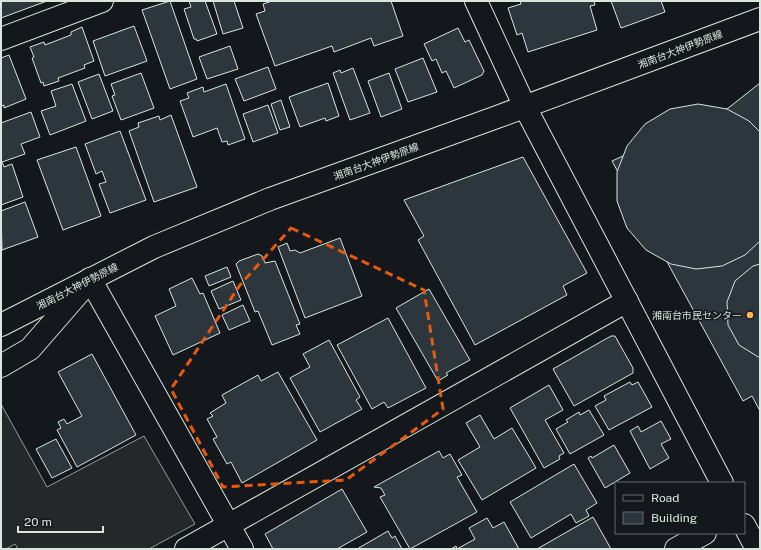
<svg xmlns="http://www.w3.org/2000/svg" width="761" height="550" font-family="'Public Sans','Noto Sans JP',sans-serif">
  <style>
    .parking { fill: #24282b; stroke: #939e99 }
    .building { fill: #2c363c; stroke: #d8e6dc }
    .lines { fill: none; stroke-linecap: round; stroke-linejoin: round }
    .minor-casing { stroke: #d8e6dc; stroke-width: 24 }
    .minor { stroke: #14181c; stroke-width: 22 }
    .marked { fill: none; stroke: #e8590c; stroke-width: 3; stroke-dasharray: 8 5; stroke-linejoin: round }
    .poi-dot { fill: #ffb74d; stroke: #14181c; stroke-width: 1.5 }
    .labels { text-anchor: middle; stroke-width: 3; stroke-linejoin: round; paint-order: stroke }
    .street-label { font-size: 10px; fill: #d8e6dc; stroke: #14181c }
    .poi-label { font-size: 10px; fill: #d8e6dc; stroke: #14181c; text-anchor: end }
  </style>
  <rect width="100%" height="100%" fill="#14181c"/>
  <polygon class="parking" points="1,404 47,487 144,436 195,524 149,549 18,549 15,544 6,549 1,549"/>
  <g class="building">
    <polygon points="1,1 47,1 1,18"/>
    <polygon points="170,1 197,79 170,89 142,10"/>
    <polygon points="189,1 205,1 217,34 197,41 196,39 194,39 184,9 191,7"/>
    <polygon points="213,1 234,1 243,28 223,34"/>
    <polygon points="272,1 391,1 403,36 374,46 371,38 334,52 332,46 275,66 256,14 265,11 263,4"/>
    <polygon points="520,1 594,1 595,5 590,6 597,30 528,52 522,33 517,35 508,8 521,4"/>
    <polygon points="611,1 661,1 665,12 621,28"/>
    <polygon points="134,26 147,61 105,76 93,41"/>
    <polygon points="82,27 94,61 84,65 85,68 58,78 59,81 44,86 43,82 41,83 32,58 34,57 30,47 44,42 45,45 71,35 71,32"/>
    <polygon points="458,28 465,42 469,40 484,71 482,75 454,88 446,71 442,73 436,59 432,61 424,44"/>
    <polygon points="230,46 238,69 207,79 199,57"/>
    <polygon points="9,55 26,99 4,108 4,105 1,106 1,58"/>
    <polygon points="423,58 437,92 408,102 395,69"/>
    <polygon points="268,67 276,89 244,101 235,79"/>
    <polygon points="353,68 370,113 350,120 333,73 340,70 341,73"/>
    <polygon points="141,73 154,108 121,120 112,96 115,95 111,84"/>
    <polygon points="389,73 402,109 381,117 368,81"/>
    <polygon points="99,74 113,111 92,119 78,82"/>
    <polygon points="328,83 339,116 326,121 325,118 300,127 289,97"/>
    <polygon points="760,83 760,411 752,396 743,401 612,161 727,109"/>
    <polygon points="72,84 86,121 50,135 41,111 56,106 51,91"/>
    <polygon points="226,84 245,139 228,145 227,141 222,142 217,128 193,137 180,101 189,98 187,93 203,87 204,92"/>
    <polygon points="281,100 290,127 280,130 271,104"/>
    <polygon points="698,104 727,109 749,121 760,132 760,241 745,255 722,266 696,269 671,264 646,250 627,228 617,201 617,172 627,146 645,124 670,109"/>
    <polygon points="268,105 278,133 253,142 243,114"/>
    <polygon points="31,112 40,137 21,144 25,154 2,162 4,167 12,164 23,197 1,205 1,123"/>
    <polygon points="171,115 197,187 154,202 129,131 139,127 138,123 159,116 160,120"/>
    <polygon points="120,131 146,200 110,213 99,184 106,182 102,171 96,174 85,144"/>
    <polygon points="76,147 101,216 63,230 37,160"/>
    <polygon points="523,157 587,273 563,286 567,295 475,345 418,240 424,236 404,200"/>
    <polygon points="25,202 38,237 2,250 1,211"/>
    <polygon points="340,238 362,296 305,318 278,247 287,243 290,251 295,250 300,253"/>
    <polygon points="258,254 262,256 265,263 275,261 300,324 296,325 300,334 272,345 258,311 255,312 236,264 239,261"/>
    <polygon points="760,264 760,358 739,345 728,325 727,302 735,281 753,266"/>
    <polygon points="227,267 231,277 209,286 205,276"/>
    <polygon points="192,278 200,294 203,293 220,333 173,355 155,316 176,306 169,289"/>
    <polygon points="233,281 241,300 219,309 211,291"/>
    <polygon points="429,289 470,360 446,373 448,375 438,381 396,308"/>
    <polygon points="243,305 250,321 229,330 222,315"/>
    <polygon points="388,318 426,388 388,408 384,402 372,409 337,345"/>
    <polygon points="611,336 615,336 633,368 633,373 574,406 553,369"/>
    <polygon points="329,340 360,397 356,400 362,409 320,432 290,378 310,367 303,354"/>
    <polygon points="92,354 136,435 77,467 57,430 61,428 58,422 64,419 67,424 82,416 58,372"/>
    <polygon points="278,372 317,440 242,483 231,462 227,464 213,439 217,437 207,419 213,416 210,413 226,403 222,395 258,375 261,381"/>
    <polygon points="630,382 632,385 638,382 652,407 609,430 595,406 606,400 604,396"/>
    <polygon points="549,385 563,410 545,420 564,453 559,456 560,459 544,468 510,408"/>
    <polygon points="589,410 604,435 570,454 556,429 568,422 566,420 579,412 580,415"/>
    <polygon points="480,415 494,439 512,428 536,468 482,500 458,460 480,447 466,423"/>
    <polygon points="661,421 671,439 661,444 669,458 650,469 630,431 638,426 641,432"/>
    <polygon points="56,439 72,468 52,478 36,449"/>
    <polygon points="614,445 630,473 605,488 588,458 591,456 592,458"/>
    <polygon points="439,451 443,458 450,454 462,475 457,477 477,512 410,549 380,497 385,495 381,488 374,487"/>
    <polygon points="574,464 597,503 586,510 589,516 576,523 571,514 531,538 510,502"/>
    <polygon points="342,489 367,532 337,549 273,549 265,534"/>
    <polygon points="593,517 611,549 537,549"/>
    <polygon points="487,518 493,528 504,522 519,549 451,549 456,546 457,549 475,539 469,528"/>
    <polygon points="388,531 392,538 395,536 402,549 357,549"/>
  </g>
  <g class="lines">
    <g class="minor-casing">
      <g id="minor">
        <polyline points="476,1 525,107 722,483"/>
        <polyline points="1,39 102,1"/>
        <polyline points="90,279 242,549"/>
        <polyline points="1,325 154,247 270,199 497,117 760,19"/>
        <polyline points="1,366 30,349 83,288"/>
        <polyline points="744,525 757,549"/>
        <polyline points="186,549 627,301"/>
        <polyline points="676,549 705,533"/>
      </g>
    </g>
    <use href="#minor" class="minor"/>
  </g>
  <path class="marked" d="M291 228 424 290 443 409 346 480 223 487 171 389 240 285Z"/>
  <circle class="poi-dot" cx="750" cy="315" r="4"/>
  <g class="labels">
    <g class="street-label">
      <text transform="translate(680 49) rotate(-21)" y="4">湘南台大神伊勢原線</text>
      <text transform="translate(376 161) rotate(-20)" y="4">湘南台大神伊勢原線</text>
      <text transform="translate(77 286) rotate(-27)" y="4">湘南台大神伊勢原線</text>
    </g>
    <g class="poi-label">
      <text x="742" y="319">湘南台市民センター</text>
    </g>
  </g>
  <rect width="761" height="550" fill="none" stroke="#d8e6dc" stroke-width="4"/>
  <rect x="615" y="482" width="130" height="52" fill="#14181c" stroke="#626a69"/>
  <rect x="623" y="495" width="20" height="6" fill="#14181c" stroke="#626a69"/>
  <text x="651" y="502" font-size="12" fill="#d8e6dc">Road</text>
  <rect x="623" y="512" width="20" height="12" fill="#2c363c" stroke="#626a69"/>
  <text x="651" y="522" font-size="12" fill="#d8e6dc">Building</text>
  <path d="M18 526v6h85v-6" fill="none" stroke="#d8e6dc" stroke-width="2"/>
  <text x="24" y="526" font-size="12" fill="#d8e6dc" stroke="#14181c" stroke-width="3" paint-order="stroke">20 m</text>
</svg>
